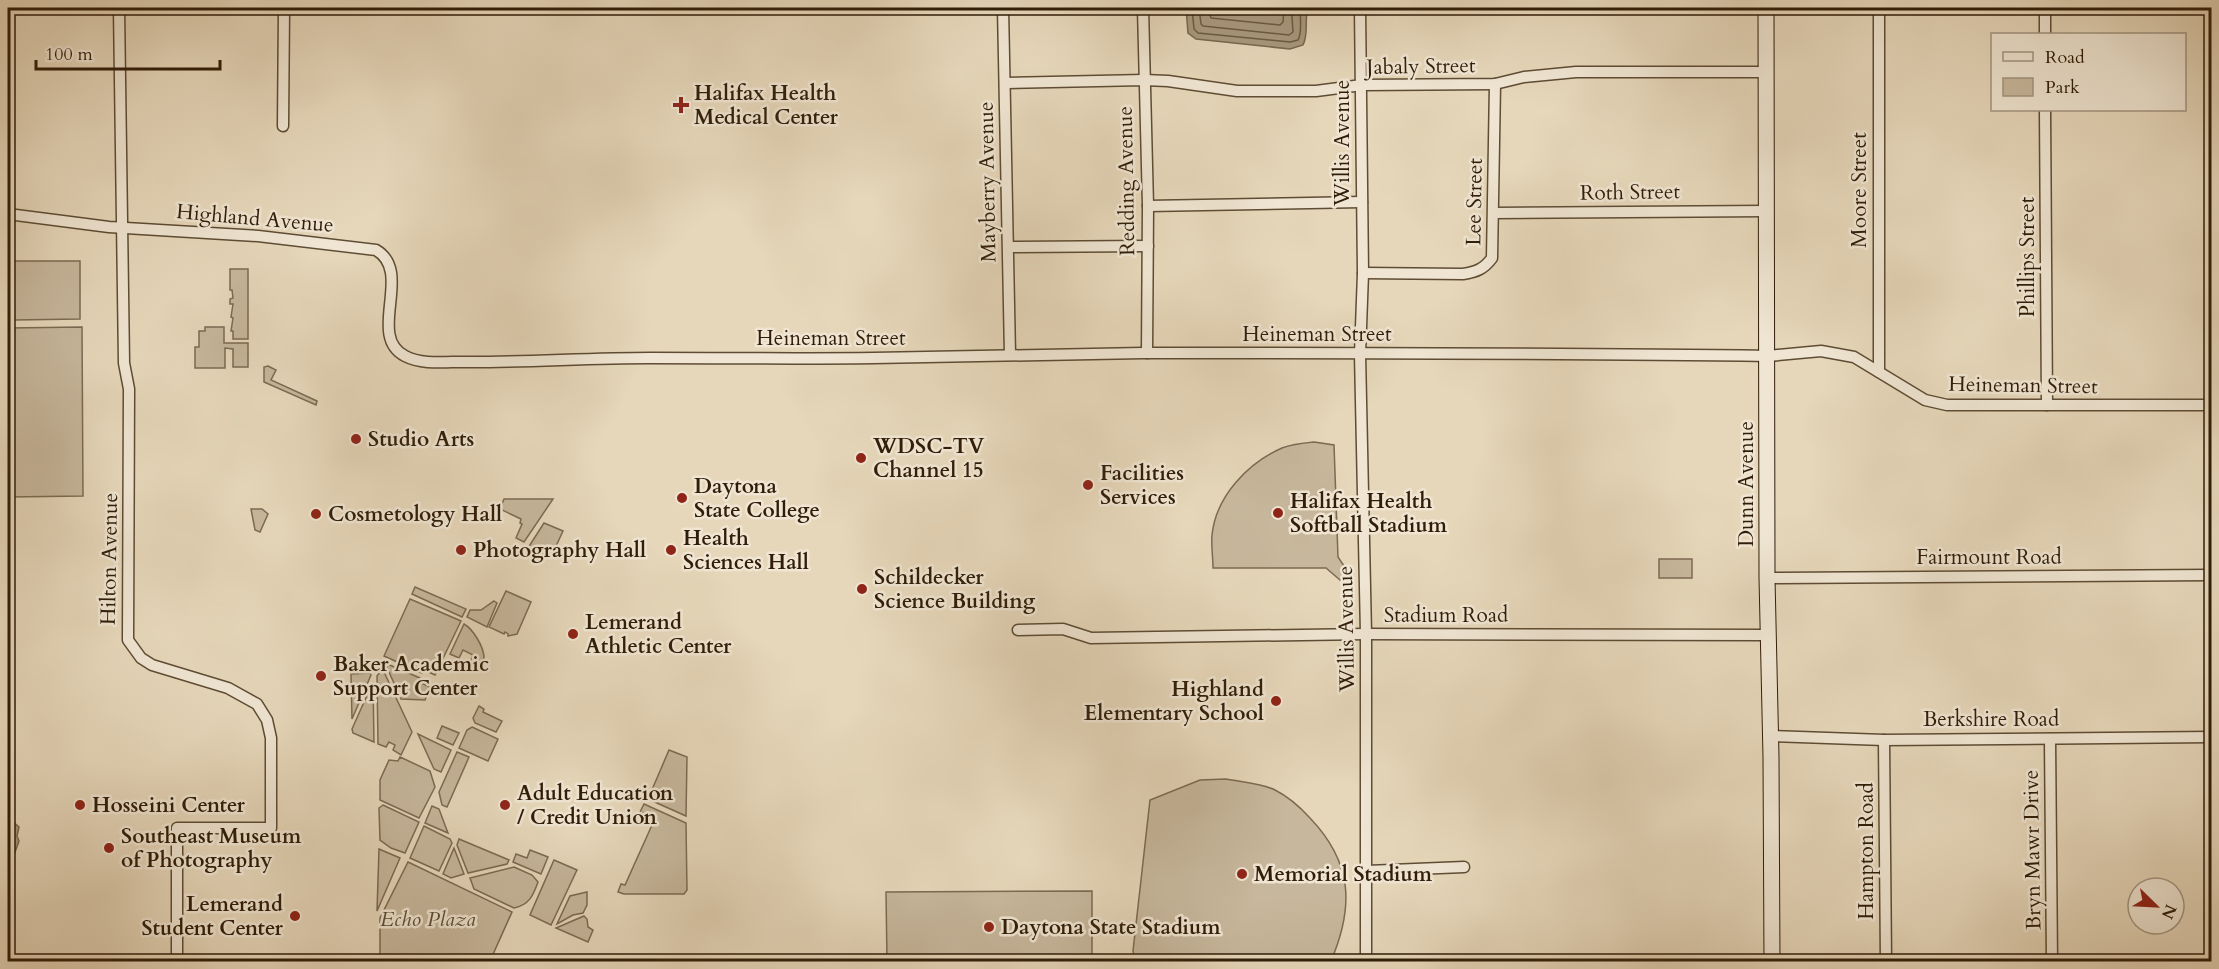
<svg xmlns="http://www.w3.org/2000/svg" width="2219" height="969" font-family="Cardo,serif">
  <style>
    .green { fill: #c7b79c; stroke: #7c6a52; stroke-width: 1.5 }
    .water { fill: #a8987d; stroke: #78674e; stroke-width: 1.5 }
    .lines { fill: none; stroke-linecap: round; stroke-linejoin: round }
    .shore { stroke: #6c5a42; stroke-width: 1.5 }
    .minor-casing { stroke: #5e4c34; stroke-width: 13 }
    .secondary-casing { stroke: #301d08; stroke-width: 17 }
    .minor { stroke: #efe5d2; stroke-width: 10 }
    .secondary { stroke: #efe5d2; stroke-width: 15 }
    .poi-dot { fill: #8f2418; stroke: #efe5d2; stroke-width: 2 }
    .labels { text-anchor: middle; stroke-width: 5; stroke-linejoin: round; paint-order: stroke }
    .street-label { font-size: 21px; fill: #301d08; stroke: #efe5d2 }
    .poi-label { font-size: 21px; font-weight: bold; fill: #301d08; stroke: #efe5d2; text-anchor: start }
    .park-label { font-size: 21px; font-style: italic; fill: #5d4b34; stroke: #efe5d2 }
  </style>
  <rect width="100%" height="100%" fill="#e6d7ba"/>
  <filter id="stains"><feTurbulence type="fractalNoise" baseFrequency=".00333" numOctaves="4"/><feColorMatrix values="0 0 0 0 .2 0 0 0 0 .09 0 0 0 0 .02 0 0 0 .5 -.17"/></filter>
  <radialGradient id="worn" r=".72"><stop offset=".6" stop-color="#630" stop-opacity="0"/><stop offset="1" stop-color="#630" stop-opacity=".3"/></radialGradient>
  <g class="green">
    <polygon points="14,261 80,261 80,319 14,320"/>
    <polygon points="248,269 248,339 233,339 233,331 231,331 233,318 231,317 233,304 230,304 230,299 233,298 232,290 230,290 230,269"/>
    <polygon points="82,327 83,496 8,497 8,328"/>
    <polygon points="205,327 224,327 224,343 248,343 248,367 233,367 233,349 225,348 225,368 195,368 195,347 199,347 199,331 205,331"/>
    <polygon points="268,366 276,370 271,380 317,401 316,405 264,382 264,367"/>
    <path d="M1314 442 1334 445 1338 557 1348 572 1340 580 1326 568H1213C1213 557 1211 546 1212 535 1216 496 1248 463 1282 448 1292 444 1303 443 1314 442Z"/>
    <polygon points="504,499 553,499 524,542 516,538 522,524 520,523 521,519 500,509"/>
    <polygon points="251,509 262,509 268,514 260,532 255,530"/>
    <polygon points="544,523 563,531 551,557 528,548"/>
    <rect x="1659" y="559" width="33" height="19"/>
    <polygon points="415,587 466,609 462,617 412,594"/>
    <polygon points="506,591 531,602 517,634 508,636 508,634 505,632 504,634 489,627"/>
    <polygon points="410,599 461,621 435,675 424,670 422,673 384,656"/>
    <polygon points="494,601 497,603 487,627 467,617 470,610 481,610"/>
    <path d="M464 624C473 629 484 647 484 658 484 660 481 665 481 667L470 662 473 655 463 650 459 658 450 654Z"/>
    <polygon points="385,663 420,678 419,682 430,687 425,700 401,699"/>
    <polygon points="380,672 384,672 412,732 401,755 393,750 395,745 389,742 386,747 378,744 377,676"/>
    <polygon points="370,673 371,675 352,719 351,674"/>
    <polygon points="373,682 374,742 353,733 352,729"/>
    <polygon points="479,706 484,709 483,712 502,721 496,732 475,723 473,718"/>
    <polygon points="442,726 459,733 453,745 437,738"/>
    <polygon points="472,727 498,739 488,761 459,748 467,730"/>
    <polygon points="418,734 451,750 441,772 434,769"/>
    <polygon points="669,750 687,757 686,816 648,799"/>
    <polygon points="457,752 469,757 447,807 442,805 439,792"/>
    <polygon points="400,757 430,771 435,787 419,818 380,800 380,780 389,760 398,761"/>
    <path d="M1226 779C1241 782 1261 783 1275 790 1289 797 1300 807 1310 818 1353 863 1354 907 1331 961H1135L1133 951 1150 800 1200 780Z"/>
    <polygon points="644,804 686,823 687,890 684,894 624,894 618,892 621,884 625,885 652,825 648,822 650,816 640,812"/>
    <polygon points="383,805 419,822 405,853 391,848 380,840 379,808"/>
    <polygon points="432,806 439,809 448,833 425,823"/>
    <polygon points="424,826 450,839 452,843 439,871 410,858"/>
    <polygon points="459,839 509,860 507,864 468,873 457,845"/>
    <polygon points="454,848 464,874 451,878 443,874"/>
    <polygon points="379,849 400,858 377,911"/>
    <polygon points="530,850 548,857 541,874 513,862 516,854 527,858"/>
    <polygon points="554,860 577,870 551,925 530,915"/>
    <polygon points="408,862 512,912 490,961 380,961 380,918"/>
    <path d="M514 867 532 875 538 882C533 896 529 905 514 908L474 889 470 878Z"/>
    <polygon points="1092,891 1092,961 887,961 886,892"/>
    <polygon points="587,892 587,905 583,913 573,915 557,924 570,896"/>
    <polygon points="584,916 587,919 588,927 593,930 588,942 556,928"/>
  </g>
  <g class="water">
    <path d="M1186 8H1308C1304 21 1309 33 1303 45L1290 49 1196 39 1188 33Z"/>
    <path d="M8 769C13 785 9 802 10 819L19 827 17 836 19 841 13 858 11 876 8 887Z"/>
  </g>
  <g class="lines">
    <g class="shore">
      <path d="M1192 8 1194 29 1198 33 1290 42 1298 40C1303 31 1299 18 1301 8"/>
      <polyline points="1199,8 1201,24 1203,26 1289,35 1293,32 1292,17 1294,8"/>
      <polyline points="1208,8 1211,18 1280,25 1283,22 1284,8"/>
    </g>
    <g class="minor-casing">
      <g id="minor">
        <polyline points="119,8 124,363 129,389 128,640 141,658 152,665 228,688 257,704 267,720 271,738 271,828 177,828 177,962"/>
        <polyline points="1003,8 1010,355"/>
        <polyline points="1143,8 1148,206 1147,353"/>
        <polyline points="1360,8 1363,273 1360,354 1366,634 1366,962"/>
        <polyline points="2045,8 2045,34"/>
        <polyline points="1005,83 1144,80 1168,81 1237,91 1316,91 1362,85 1495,84 1524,77 1576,72 1766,72"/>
        <polyline points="2045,110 2047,405"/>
        <polyline points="283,126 284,8"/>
        <polyline points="1148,206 1362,202"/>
        <polyline points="1494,213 1766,211"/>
        <path d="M8 214 109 227 258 236 376 250C414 272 366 336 405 356 424 366 450 361 471 362 531 362 590 358 650 358 724 358 799 359 874 358 965 357 1057 354 1149 353 1355 353 1562 353 1768 356L1821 351 1854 357 1925 400 1947 405H2212"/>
        <polyline points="1009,247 1148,246"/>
        <path d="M1363 273 1463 274C1476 272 1484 269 1492 258L1495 84"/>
        <polyline points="1879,372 1879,8"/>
        <polyline points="1767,578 2212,575"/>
        <polyline points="1018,630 1063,629 1091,638 1366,634 1768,635"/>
        <polyline points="1771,736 1884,740 2212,737"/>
        <polyline points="2050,739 2052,962"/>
        <polyline points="1884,740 1886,962"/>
        <polyline points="1367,871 1464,867"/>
      </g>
    </g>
    <g class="secondary-casing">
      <polyline id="secondary" points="1766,8 1767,578 1771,757 1772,962"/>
    </g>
    <use href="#minor" class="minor"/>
    <use href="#secondary" class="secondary"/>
  </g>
  <g class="poi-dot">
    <path d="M678 96h6v6h6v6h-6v6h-6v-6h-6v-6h6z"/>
    <circle cx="356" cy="439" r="6"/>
    <circle cx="861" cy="458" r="6"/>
    <circle cx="1088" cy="485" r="6"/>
    <circle cx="682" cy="498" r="6"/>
    <circle cx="1278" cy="513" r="6"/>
    <circle cx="316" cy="514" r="6"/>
    <circle cx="461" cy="550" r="6"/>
    <circle cx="671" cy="550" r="6"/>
    <circle cx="862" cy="589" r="6"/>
    <circle cx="573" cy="634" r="6"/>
    <circle cx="321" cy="676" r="6"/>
    <circle cx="1276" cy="701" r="6"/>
    <circle cx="80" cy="805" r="6"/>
    <circle cx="505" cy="805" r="6"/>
    <circle cx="109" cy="848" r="6"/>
    <circle cx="1242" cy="874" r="6"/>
    <circle cx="295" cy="916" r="6"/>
    <circle cx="989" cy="927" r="6"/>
  </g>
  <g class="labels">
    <g class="street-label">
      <text transform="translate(1421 66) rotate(-1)" y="7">Jabaly Street</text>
      <text transform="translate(1342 143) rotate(-90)" y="7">Willis Avenue</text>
      <text transform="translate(1126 181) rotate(-91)" y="7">Redding Avenue</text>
      <text transform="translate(987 182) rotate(-91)" y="7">Mayberry Avenue</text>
      <text transform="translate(1859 190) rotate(-90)" y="7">Moore Street</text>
      <text transform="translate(1630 192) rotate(-1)" y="7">Roth Street</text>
      <text transform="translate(1474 202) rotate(-89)" y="7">Lee Street</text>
      <text transform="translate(255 218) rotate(5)" y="7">Highland Avenue</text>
      <text transform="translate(2027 257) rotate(-90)" y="7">Phillips Street</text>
      <text x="1317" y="341">Heineman Street</text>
      <text x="831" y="345">Heineman Street</text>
      <text transform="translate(2023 385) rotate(1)" y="7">Heineman Street</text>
      <text transform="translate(1746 484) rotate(-90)" y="7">Dunn Avenue</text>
      <text x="1989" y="564">Fairmount Road</text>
      <text transform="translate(109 559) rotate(-89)" y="7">Hilton Avenue</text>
      <text x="1446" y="622">Stadium Road</text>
      <text transform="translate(1346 629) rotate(-91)" y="7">Willis Avenue</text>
      <text x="1991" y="726">Berkshire Road</text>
      <text transform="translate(2032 850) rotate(-91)" y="7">Bryn Mawr Drive</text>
      <text transform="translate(1866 851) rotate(-90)" y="7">Hampton Road</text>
    </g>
    <g class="poi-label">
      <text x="694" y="100">Halifax Health<tspan x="694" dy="24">Medical Center</tspan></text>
      <text x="368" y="446">Studio Arts</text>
      <text x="873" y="453">WDSC-TV<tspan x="873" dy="24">Channel 15</tspan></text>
      <text x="1100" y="480">Facilities<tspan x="1100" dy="24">Services</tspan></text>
      <text x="694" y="493">Daytona<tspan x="694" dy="24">State College</tspan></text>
      <text x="1290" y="508">Halifax Health<tspan x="1290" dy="24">Softball Stadium</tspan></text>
      <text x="328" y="521">Cosmetology Hall</text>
      <text x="683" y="545">Health<tspan x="683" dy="24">Sciences Hall</tspan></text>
      <text x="473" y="557">Photography Hall</text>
      <text x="874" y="584">Schildecker<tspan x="874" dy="24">Science Building</tspan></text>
      <text x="585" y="629">Lemerand<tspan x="585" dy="24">Athletic Center</tspan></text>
      <text x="333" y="671">Baker Academic<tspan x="333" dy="24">Support Center</tspan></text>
      <text x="1264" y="696" text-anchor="end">Highland<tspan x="1264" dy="24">Elementary School</tspan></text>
      <text x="517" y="800">Adult Education<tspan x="517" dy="24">/ Credit Union</tspan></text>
      <text x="92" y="812">Hosseini Center</text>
      <text x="121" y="843">Southeast Museum<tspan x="121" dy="24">of Photography</tspan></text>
      <text x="1254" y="881">Memorial Stadium</text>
      <text x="283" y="911" text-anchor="end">Lemerand<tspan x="283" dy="24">Student Center</tspan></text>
      <text x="1001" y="934">Daytona State Stadium</text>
    </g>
    <g class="park-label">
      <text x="428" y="926">Echo Plaza</text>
    </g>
  </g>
  <rect width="2219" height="969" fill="none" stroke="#e6d7ba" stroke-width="30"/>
  <rect x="9" y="9" width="2201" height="951" fill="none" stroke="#301d08" stroke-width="3"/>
  <rect x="15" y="15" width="2189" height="939" fill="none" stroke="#301d08" stroke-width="1.5"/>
  <rect x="1991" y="33" width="195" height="78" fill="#efe5d2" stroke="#a39581" stroke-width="1.5"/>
  <rect x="2003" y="52" width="30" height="9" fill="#efe5d2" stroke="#a39581" stroke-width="1.5"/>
  <text x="2045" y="63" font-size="18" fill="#301d08">Road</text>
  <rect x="2003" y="78" width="30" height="18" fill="#c7b79c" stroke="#a39581" stroke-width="1.5"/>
  <text x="2045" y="93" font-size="18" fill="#301d08">Park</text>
  <g transform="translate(2156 906) rotate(114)"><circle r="28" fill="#efe5d2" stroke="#a39581" stroke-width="1.5"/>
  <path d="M0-4.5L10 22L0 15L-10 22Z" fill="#8f2418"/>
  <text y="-9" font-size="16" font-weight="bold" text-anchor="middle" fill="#301d08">N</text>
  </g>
  <path d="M36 60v9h184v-9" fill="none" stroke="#301d08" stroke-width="3"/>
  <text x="45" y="60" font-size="18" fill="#301d08" stroke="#efe5d2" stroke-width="4.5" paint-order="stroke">100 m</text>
  <rect width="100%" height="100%" filter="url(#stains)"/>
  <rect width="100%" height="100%" fill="url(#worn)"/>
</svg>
